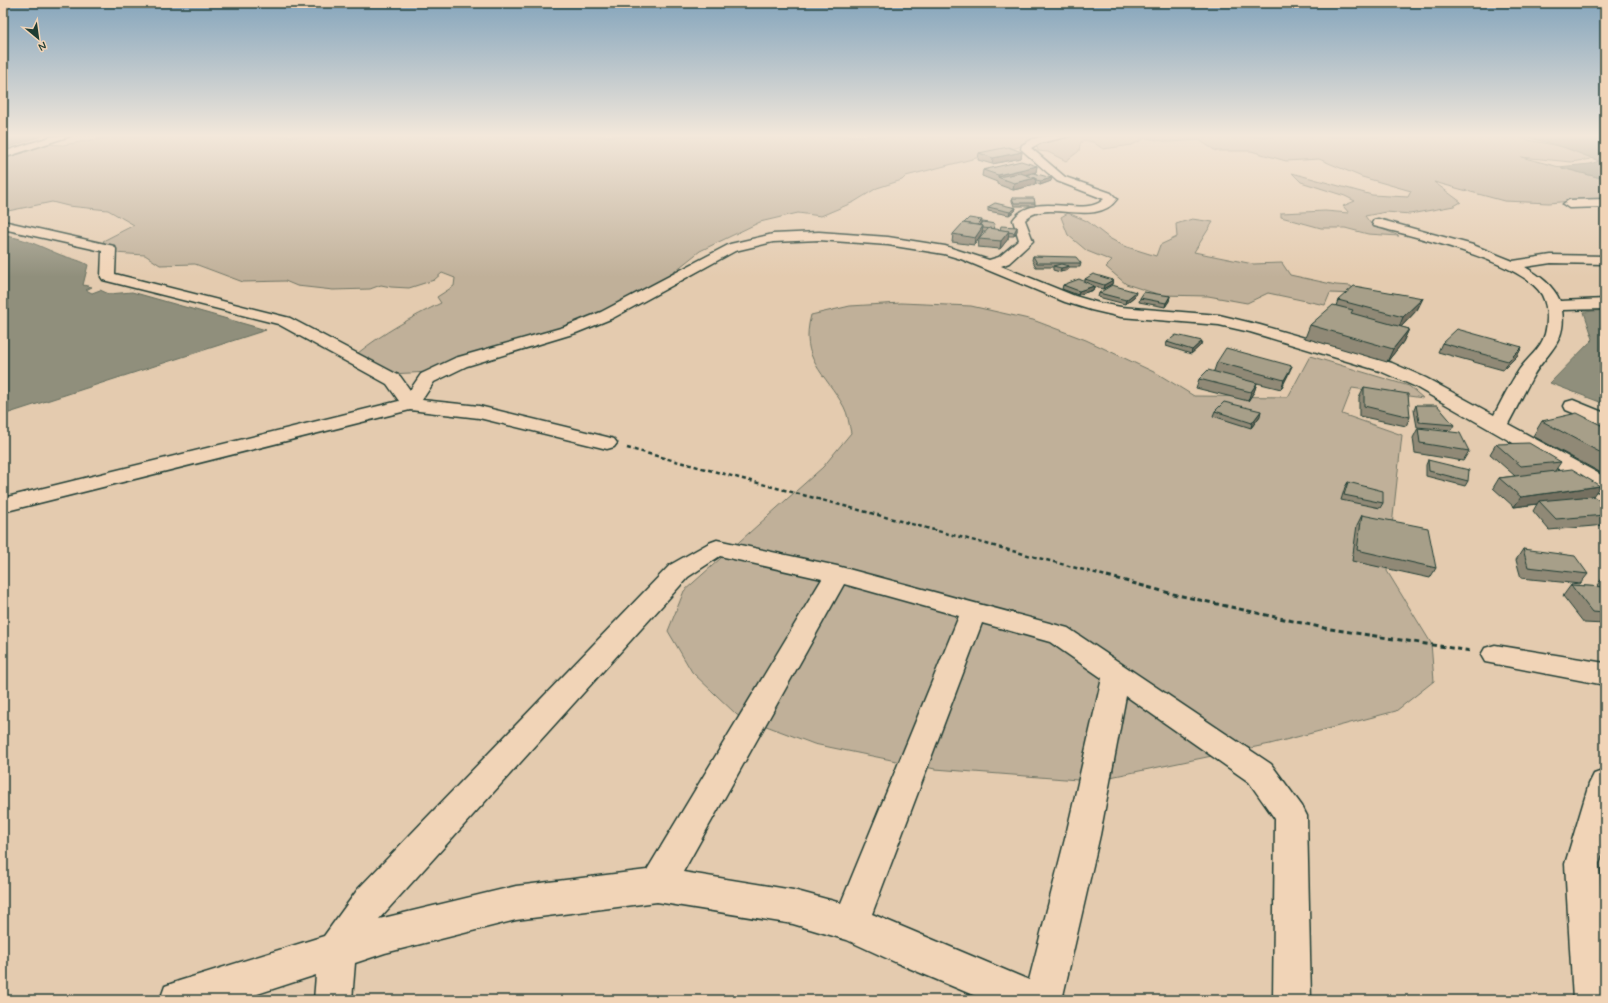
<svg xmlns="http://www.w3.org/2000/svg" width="1608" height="1003" font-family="Mynerve,sans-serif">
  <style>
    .green { fill: #c0b099; stroke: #707666 }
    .water { fill: #908f7b; stroke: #636e5f }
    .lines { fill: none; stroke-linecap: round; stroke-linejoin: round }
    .minor-casing { stroke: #1f3d34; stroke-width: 3 }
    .path-far1 { stroke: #1f3d34; stroke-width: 2.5; stroke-dasharray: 4 3; stroke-linecap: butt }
    .path { stroke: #1f3d34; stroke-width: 3; stroke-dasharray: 5 3.5; stroke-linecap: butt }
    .minor { fill: #f1d4b7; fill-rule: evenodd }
    .wall { fill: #908976; stroke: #1f3d34 }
    .shaded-wall { fill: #756f60; stroke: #1f3d34 }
    .building { fill: #a79f89; stroke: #1f3d34 }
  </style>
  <rect width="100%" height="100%" fill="#e4cbaf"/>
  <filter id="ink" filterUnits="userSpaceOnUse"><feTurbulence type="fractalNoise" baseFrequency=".025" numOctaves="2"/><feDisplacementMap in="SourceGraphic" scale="8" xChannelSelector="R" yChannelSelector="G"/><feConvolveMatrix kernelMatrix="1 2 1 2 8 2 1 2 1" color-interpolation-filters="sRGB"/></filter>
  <g filter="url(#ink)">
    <g class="green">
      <path d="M115 136H1519L1528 140 1563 147 1589 156 1591 159 1571 162 1521 157 1605 179V198L1549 203 1504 201 1434 182 1461 202 1454 206 1410 214 1386 212 1365 216 1371 224 1399 236 1368 234 1345 228H1321L1281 217V213L1325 211 1349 213 1343 206 1355 201 1345 196 1301 182 1292 173 1372 195 1408 197 1411 191 1362 177 1319 159 1286 161 1251 151H1216L1199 140 1169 142 1146 138 1132 145 1103 149 1093 142 1083 140 1080 144 1079 151 1066 161 1048 152 1038 151 1037 146 1039 143 1040 137 1028 139 1019 147 906 176 902 180 877 188 854 202 821 216 798 213 760 222 700 251 627 309 430 372 390 374 358 353C383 333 412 317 441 303L437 297 454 286 455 278 442 273 434 280 409 288 391 287 381 285 370 289 333 290 297 286 285 281 243 282 195 264 160 265 145 255 114 253 103 241 134 225 108 210 68 206 52 202 3 212V157L24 153V150L43 144 63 145Z"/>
      <polygon points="1068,213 1087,221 1109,238 1124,246 1156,256 1160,245 1177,237 1176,224 1192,219 1213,222 1194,252 1253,264 1282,263 1290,275 1336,285 1351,286 1355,294 1330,293 1325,305 1268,293 1247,303 1208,296 1160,295 1126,284 1106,267 1112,261 1087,251 1068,235 1061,217"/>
      <path d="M901 303 971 306 1033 320 1086 340 1158 374 1194 396 1288 397 1310 356 1409 386 1423 398 1352 388 1342 414 1402 435 1387 571 1431 643 1434 681 1396 711 1270 744 1091 781 935 769 814 744 737 715 692 672 668 631 684 591 823 467 851 433C849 425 848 414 844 407 825 372 799 360 811 315L850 306Z"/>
    </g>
    <g class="water">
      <polygon points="3,136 42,136 3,149"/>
      <polygon points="1523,136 1605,136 1605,179 1558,167 1590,164 1599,161 1563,147"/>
      <path d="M3 236C22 237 39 246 56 253 67 258 78 259 88 265L83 285 92 287 86 290 92 293 100 290 109 294 132 292 266 330 3 415Z"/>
      <polygon points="1605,310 1605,404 1550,383 1593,339 1584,312"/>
    </g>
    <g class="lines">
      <g class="minor-casing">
        <g id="minor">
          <polygon points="53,136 70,136 3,158 3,152"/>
          <path d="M1046 136H1070L1040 143 1031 148 1065 177 1111 193 1117 199C1096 229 1045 197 1025 220L1033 241 1009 263 1001 266 1075 296 1099 303 1121 307 1219 315 1260 325 1392 363 1426 378 1494 415C1502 400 1509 385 1519 370 1527 358 1541 349 1545 334 1548 322 1548 307 1542 295 1523 261 1411 236 1374 226L1372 223 1374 220 1378 219 1473 245 1513 261 1551 255 1605 256V264L1551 263 1525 267C1540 276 1553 285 1560 301L1605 299V309L1562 310C1567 343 1547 352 1533 376 1524 392 1517 408 1508 424L1605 477V492L1597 491 1414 386 1380 371 1250 332 1219 325 1121 317 1091 310 1065 302 961 259 944 254 888 245 819 240 773 242 735 251 613 318 576 333 467 366 434 382 422 400 479 406 607 437 614 439 617 443 614 447 607 449 479 418 410 410 3 512V498L399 401 387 384 278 324 103 280 101 277 102 251 3 229V221L114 246 116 249 115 274 290 318 400 376 410 390 421 374 455 358 564 327 601 312 730 244 773 234 819 232 888 237 945 246 989 260 999 257 1019 240 1013 220C1034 189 1084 219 1104 199L1057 181 1021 149 1022 145 1033 139Z"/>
          <polygon points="1605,199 1605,207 1569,208 1563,204 1569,200"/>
          <polygon points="1573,400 1605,413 1605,426 1566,410 1564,406 1566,402"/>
          <path d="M717 540 837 566 1068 628 1271 764 1302 806 1307 816 1311 1000H1273L1275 819 1249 782 1126 696 1100 835 1062 1000H985L897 963 847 940 793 924 657 902 516 920 385 953 355 963 352 1000H314L316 975 239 1000H160L165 986 179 981 324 936 358 889 670 565 709 543ZM720 556 822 579 647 870 516 886 379 919 688 577ZM844 584 959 616 841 903 793 890 683 872ZM982 623 1050 642 1102 678 1066 835 1029 980 872 914Z"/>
          <polygon points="1495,645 1605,663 1605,685 1485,662 1481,655 1485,648"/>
          <polygon points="1605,770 1605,842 1599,864 1605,939 1605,1000 1573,1000 1565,864 1589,784 1594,774"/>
        </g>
      </g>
      <polyline class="path-far1" points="627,448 1110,577"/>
      <polyline class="path" points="1107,576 1173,594 1324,628 1471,651"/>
      <use href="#minor" class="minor"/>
    </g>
    <g class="wall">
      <polygon points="1022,152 1021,158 992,164 978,160 979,153"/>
      <polygon points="1037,166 1036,172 1034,173 1051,181 1040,185 1036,183 1035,185 1013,190 997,184 997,182 982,176 983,170"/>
      <polygon points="1012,198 1035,203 1035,206 1014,206 1012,201"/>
      <polygon points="988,207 1016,208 1015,211 1009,215 988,211"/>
      <polygon points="964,223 982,223 980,225 995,228 994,229 1000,230 1017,227 1017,231 1014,236 1008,236 1008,239 1000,249 978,247 979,239 985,232 983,232 982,233 974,245 952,242 953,234"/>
      <polygon points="1033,256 1081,263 1080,267 1069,267 1068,270 1060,272 1053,270 1053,267 1036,267 1032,260"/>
      <polygon points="1085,279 1113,280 1112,284 1103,289 1094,287 1093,290 1078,295 1062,289 1063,285 1085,281"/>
      <polygon points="1099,293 1135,296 1125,304 1098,297"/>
      <polygon points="1170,296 1169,301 1165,307 1139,302 1140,298"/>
      <polygon points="1423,298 1417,310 1401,327 1409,329 1403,342 1387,362 1305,338 1310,325 1336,306 1338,300"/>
      <polygon points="1167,342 1201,345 1191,354 1166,346"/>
      <polygon points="1442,343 1522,347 1517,356 1503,370 1438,352"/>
      <polygon points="1217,362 1288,375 1281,389 1257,383 1254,392 1248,401 1196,388 1199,379 1214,371"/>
      <polygon points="1364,387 1410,417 1406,426 1359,416 1359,397"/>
      <polygon points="1416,405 1454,425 1451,430 1417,427 1414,410"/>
      <polygon points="1215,411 1260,416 1251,428 1213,416"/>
      <polygon points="1542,421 1605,427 1605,475 1533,436"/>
      <polygon points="1418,428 1469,451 1463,461 1415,453 1413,438"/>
      <polygon points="1496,444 1561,462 1555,471 1593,496 1582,497 1605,505 1605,525 1549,530 1533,511 1537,504 1514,507 1493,488 1499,478 1515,476 1490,454"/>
      <polygon points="1428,460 1468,481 1465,486 1426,476 1426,465"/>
      <polygon points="1348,482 1383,503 1380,508 1341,500 1345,487"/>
      <polygon points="1362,515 1436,568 1430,578 1352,561 1357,525"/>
      <polygon points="1523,549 1588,574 1580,584 1521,578 1516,560"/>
      <polygon points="1605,575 1605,624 1584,623 1563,596 1571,585 1599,587 1597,585"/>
    </g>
    <g class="shaded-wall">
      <polygon points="1022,152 1021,158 992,164 993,158"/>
      <polygon points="1037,166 1036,172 1005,180 998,177 998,175"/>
      <polygon points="1036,178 1035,185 1013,190 1014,183"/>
      <polygon points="1052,178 1051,181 1040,185 1041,181"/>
      <polygon points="1016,208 1015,211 1009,215 1010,212"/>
      <polygon points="982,220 982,223 976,229 976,226"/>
      <polygon points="983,226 982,233 974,245 975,238"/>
      <polygon points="1017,227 1017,231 1014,236 1014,233"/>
      <polygon points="1009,231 1008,239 1000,249 1001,241"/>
      <polygon points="1069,266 1068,270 1060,272 1061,268"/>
      <polygon points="1113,280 1112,284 1103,289 1104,285"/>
      <polygon points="1094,286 1093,290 1078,295 1079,291"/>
      <polygon points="1136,292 1135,296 1125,304 1126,300"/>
      <polygon points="1170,296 1169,301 1165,307 1166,303"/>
      <polygon points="1423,298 1417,310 1398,330 1403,317"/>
      <polygon points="1409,329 1403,342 1387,362 1393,349"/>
      <polygon points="1202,341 1201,345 1191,354 1192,350"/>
      <polygon points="1522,347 1517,356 1503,370 1508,361"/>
      <polygon points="1292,366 1288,375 1281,389 1284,380"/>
      <polygon points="1257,383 1254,392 1248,401 1251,392"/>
      <polygon points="1261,411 1260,416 1251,428 1252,423"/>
      <polygon points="1600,486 1593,496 1541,503 1539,501 1537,504 1514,507 1521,497"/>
    </g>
    <g class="building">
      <polygon points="1008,147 1022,152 993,158 979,153"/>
      <polygon points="1021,161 1037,166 998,175 983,170"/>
      <polygon points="1020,173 1036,178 1014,183 998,177"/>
      <polygon points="1033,173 1052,178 1041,181 1036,180 1036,178 1026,175"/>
      <polygon points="1012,198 1034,198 1035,203 1014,203"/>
      <polygon points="995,203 1016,208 1010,212 988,207"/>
      <polygon points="969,218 982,220 977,225 964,223"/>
      <polygon points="983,222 995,224 993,229 983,228 983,226 981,225"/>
      <polygon points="963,223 983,226 975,238 953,234"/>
      <polygon points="1001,226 1017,227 1014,233 1008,232 1009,231 1000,230"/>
      <polygon points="989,228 1009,231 1001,241 979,239"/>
      <polygon points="1033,256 1076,257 1081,263 1037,263"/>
      <polygon points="1061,264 1069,266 1061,268 1053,266"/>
      <polygon points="1093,274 1113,280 1104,285 1085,279"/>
      <polygon points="1079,279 1094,286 1079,291 1063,285"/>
      <polygon points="1112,285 1136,292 1126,300 1099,293"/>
      <polygon points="1354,286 1423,298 1403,317 1338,300"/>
      <polygon points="1144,292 1170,296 1166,303 1140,298"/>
      <polygon points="1333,305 1353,310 1351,313 1409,329 1393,349 1310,325"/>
      <polygon points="1457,329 1522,347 1508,361 1442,343"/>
      <polygon points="1176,335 1202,341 1192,350 1167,342"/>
      <polygon points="1226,348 1292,366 1284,380 1217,362"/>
      <polygon points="1208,370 1257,383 1251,392 1199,379"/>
      <polygon points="1364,387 1408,394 1410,417 1364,406"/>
      <polygon points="1224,402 1261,411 1252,423 1215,411"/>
      <polygon points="1416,405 1437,405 1454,425 1419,422"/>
      <polygon points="1577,413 1605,427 1605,455 1542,421"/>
      <polygon points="1418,428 1460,433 1469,451 1420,443"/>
      <polygon points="1529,443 1561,462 1521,466 1496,444"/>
      <polygon points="1428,460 1469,470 1468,481 1429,471"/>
      <polygon points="1572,469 1600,486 1521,497 1499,478"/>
      <polygon points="1348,482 1383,491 1383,503 1344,495"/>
      <polygon points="1593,496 1605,505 1605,515 1556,519 1539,501"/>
      <polygon points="1362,515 1428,528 1436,568 1357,550"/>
      <polygon points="1523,549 1575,556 1588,574 1528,567"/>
      <polygon points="1571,585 1605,587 1605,613 1592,612"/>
    </g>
  </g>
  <linearGradient id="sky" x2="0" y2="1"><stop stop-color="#85a5bc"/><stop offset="0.49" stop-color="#f3e8db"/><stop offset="1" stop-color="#f3e8db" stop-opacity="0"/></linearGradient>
  <rect width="1608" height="277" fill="url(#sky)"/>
  <rect width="1608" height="1003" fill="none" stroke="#f1d4b7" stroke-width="16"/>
  <rect x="8" y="8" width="1592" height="987" fill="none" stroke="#1f3d34" stroke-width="1.5" filter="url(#ink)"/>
  <g transform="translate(38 38) rotate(151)" stroke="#f1d4b7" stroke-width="3" paint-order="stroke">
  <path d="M0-3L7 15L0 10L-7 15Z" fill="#1f3d34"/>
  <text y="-6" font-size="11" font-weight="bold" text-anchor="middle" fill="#1f3d34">N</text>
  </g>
</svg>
